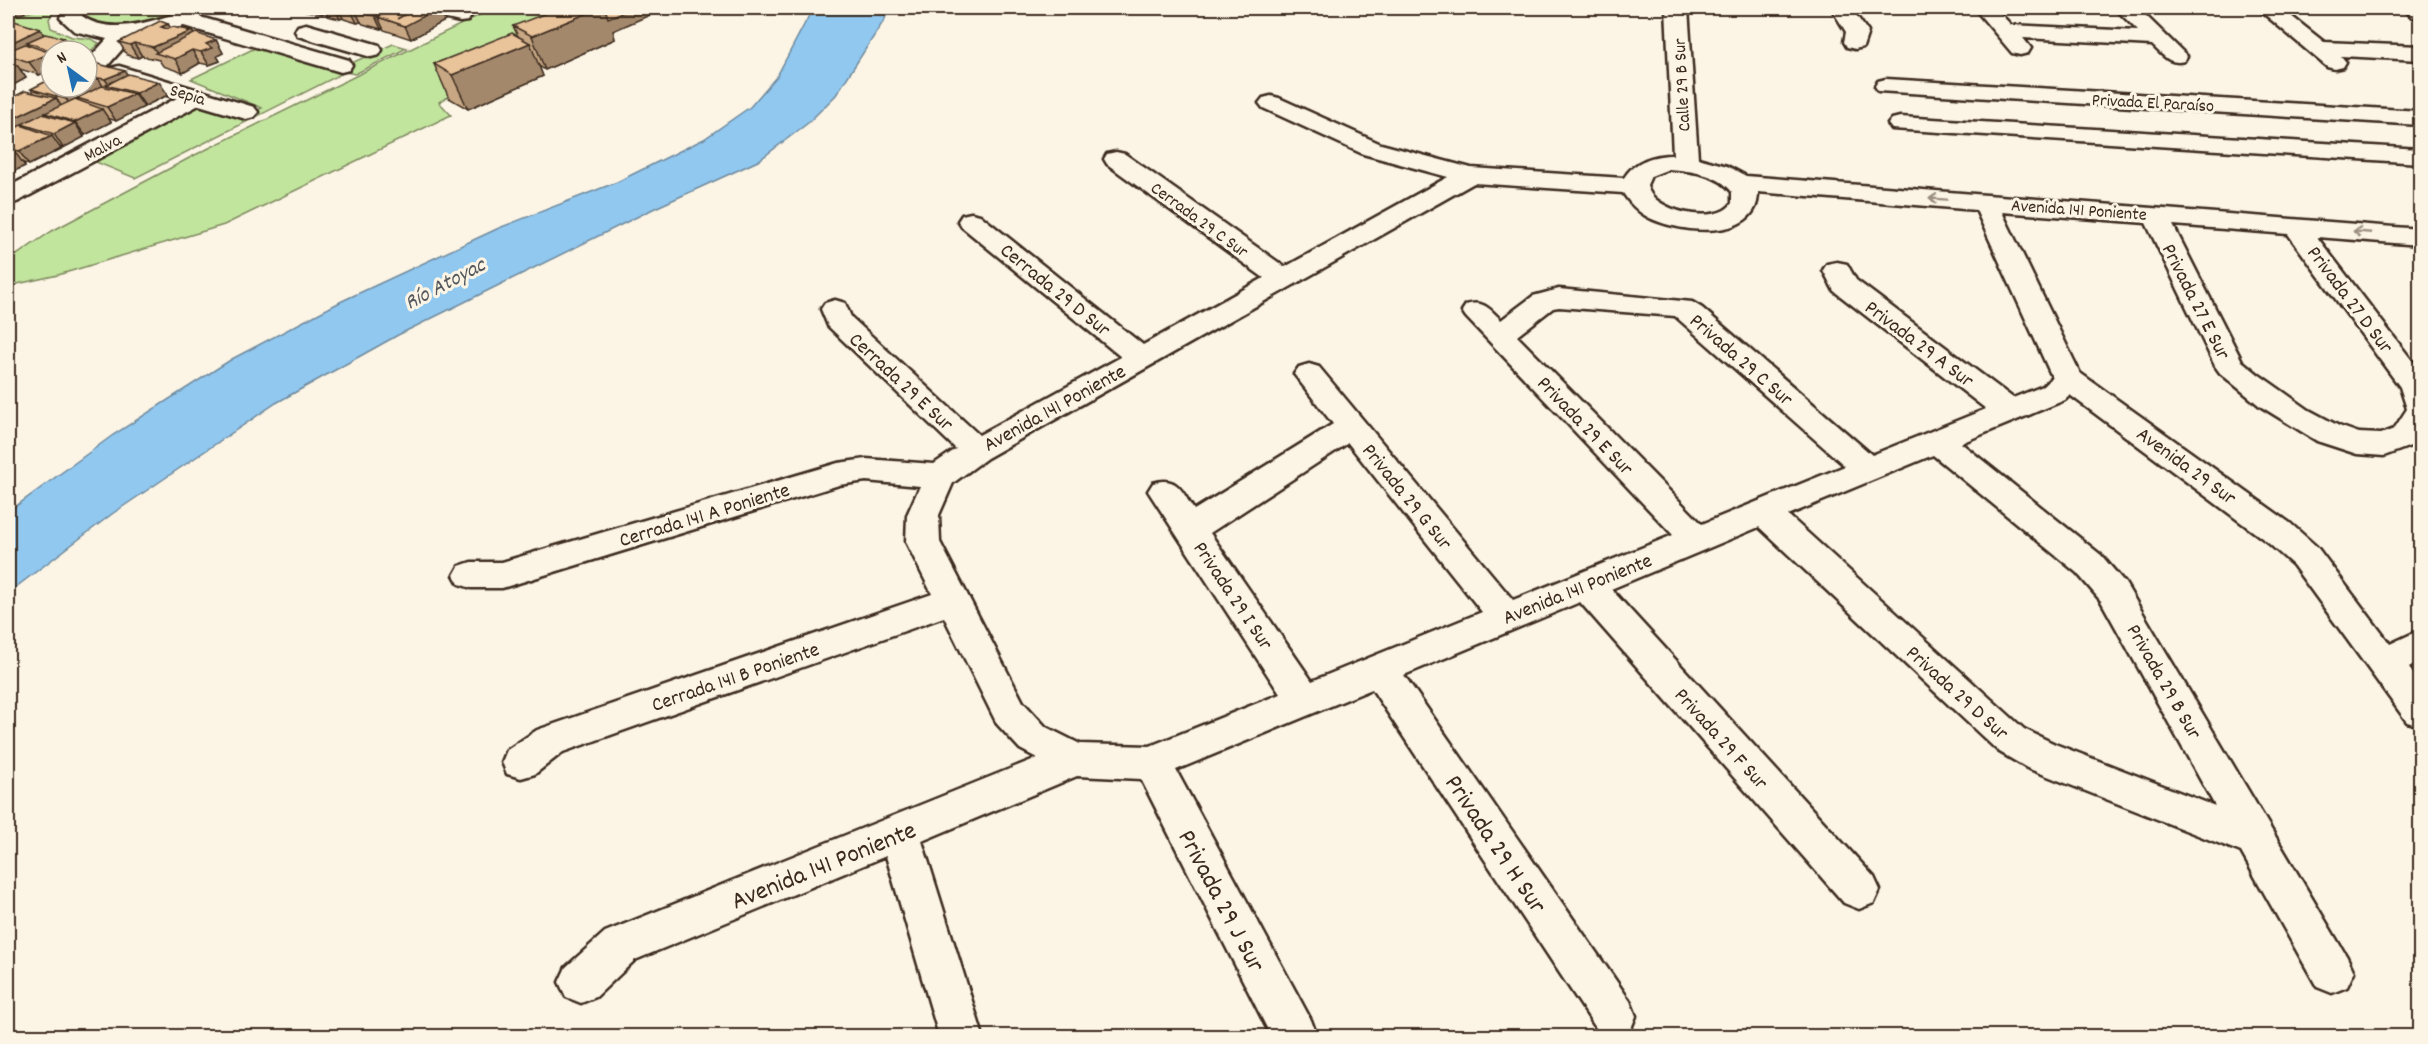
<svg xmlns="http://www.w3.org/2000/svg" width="2428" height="1044" font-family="Dekko,sans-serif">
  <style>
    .green { fill: #c2e59e; stroke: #7e885e; stroke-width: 1.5 }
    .water { fill: #91c8f0; stroke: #6f899c; stroke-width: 1.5 }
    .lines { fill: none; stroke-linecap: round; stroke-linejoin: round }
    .minor-casing { stroke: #3b2a1e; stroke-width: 5 }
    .minor { fill: #fcf5e5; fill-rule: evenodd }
    .wall { fill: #c8a884; stroke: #3b2a1e; stroke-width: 1.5 }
    .shaded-wall { fill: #a3886c; stroke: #3b2a1e; stroke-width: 1.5 }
    .building { fill: #e9c39a; stroke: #3b2a1e; stroke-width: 1.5 }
    .oneway { stroke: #9c9082 }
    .labels { text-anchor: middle; stroke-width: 6; stroke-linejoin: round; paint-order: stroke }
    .far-street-label { font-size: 18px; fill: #3b2a1e; stroke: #fcf5e5 }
    .street-label { font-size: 21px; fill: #3b2a1e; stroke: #fcf5e5 }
    .water-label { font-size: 22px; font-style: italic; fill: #55595d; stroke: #fcf5e5 }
    .near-street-label { font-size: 26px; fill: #3b2a1e; stroke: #fcf5e5 }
  </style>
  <rect width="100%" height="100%" fill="#fcf5e5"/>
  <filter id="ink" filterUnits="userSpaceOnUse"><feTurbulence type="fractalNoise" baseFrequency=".0167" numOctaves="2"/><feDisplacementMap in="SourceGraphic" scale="12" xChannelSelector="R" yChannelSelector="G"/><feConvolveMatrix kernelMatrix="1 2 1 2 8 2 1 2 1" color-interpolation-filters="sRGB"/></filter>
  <g filter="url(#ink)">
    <g class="green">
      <polygon points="37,8 56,8 49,19 51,28 72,37 91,39 99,43 87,55 87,51 76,51 60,46 65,41 8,23 8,18 37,10"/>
      <polygon points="74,8 192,8 163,21 102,31 70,19"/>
      <polygon points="494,8 609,8 439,102 451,115 224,225 58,275 8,286 8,261 52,231 195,155"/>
      <polygon points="393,44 407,48 355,74 345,72 135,178 91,160 198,104 243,117 262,108 191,79 257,47 341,68"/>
    </g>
    <polygon class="water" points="813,8 889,8 885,19 836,95 808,123 758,161 653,209 398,335 276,403 112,514 8,593 8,512 113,435 232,359 342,301 499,228 617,182 704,139 750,107 777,76"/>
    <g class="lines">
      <g class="minor-casing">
        <g id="minor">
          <path d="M63 8H83L82 16C105 33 140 25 165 17 177 14 186 9 198 11L200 17 349 60 352 65 349 70 341 72 184 26 132 38 103 71 87 76V61L107 39 74 31 60 18Z"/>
          <polygon points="412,8 450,8 468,11 471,16 468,21 460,22 416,12"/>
          <path d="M1666 8H1688L1698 158 1727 166 1746 176 2420 229V245L2317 237 2420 371V437L2416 444 2384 456 2357 454 2317 441 2260 406 2220 373 2215 366 2146 223 2002 212 2080 373 2290 523 2317 547 2390 644 2420 630V661L2409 668 2420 683V726L2407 722 2293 565 2266 541 2070 395 2065 400 1961 443 2101 555 2125 583 2347 957 2354 972 2347 987 2332 993 2317 987 2241 852 2027 768 1998 751 1759 527 1611 589 1874 877 1880 890 1874 903 1859 909 1844 903 1580 602 1404 675 1630 1001 1636 1016 1630 1031 1617 1036 1598 1031 1372 689 1176 770 1311 1020 1317 1036H1271L1141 779 1077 776 922 841 983 1036H939L886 856 635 960 596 997 581 1003 566 997 559 982 566 967 605 932 1037 758 1020 749 997 724 944 617 563 752 535 774 521 778 507 774 502 762 507 750 537 730 932 594 906 542 907 515 920 486 866 481 839 485 502 588H471L459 584 454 575 459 566 471 562H502L838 463 866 459 934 464 956 449 828 326 821 309 825 303 835 300 845 303 851 317 979 435 1121 357 962 227 958 221 962 215 971 213 980 215 1143 345 1264 278 1107 164 1104 159 1107 154 1116 152 1125 154 1285 267 1448 177 1363 154 1263 108 1259 103 1263 98 1271 96 1279 98 1381 144 1471 168 1624 178C1634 161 1654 155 1673 155ZM1669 169C1691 171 1719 174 1732 192V203C1718 226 1651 212 1647 185L1651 176ZM1474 183 1623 193C1629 202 1636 210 1646 216 1675 233 1759 243 1758 192L1976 210 2052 377 2043 386 2013 398 1856 280 1847 264 1837 262 1827 264 1823 270 1834 291 1986 409 1872 455 1702 308 1692 302 1559 289 1533 296 1501 320C1489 308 1483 300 1466 305L1462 311 1466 317 1673 535 1513 600 1319 367 1309 364 1299 367 1294 374 1333 424 1194 510C1182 492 1178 475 1153 483L1148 491 1280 694 1150 746 1080 744 1046 727 1023 702 940 542 939 515 953 483 987 458ZM2173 225 2288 234 2400 387 2407 409 2394 429 2381 434 2359 433 2339 426 2309 410 2258 374 2242 361ZM1559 307 1675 316 1845 466 1702 524 1517 336 1553 308ZM1348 443 1482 612 1312 681 1210 533ZM1933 455 2077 573 2101 601 2215 806 2055 744 2024 729 1788 515Z"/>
          <polygon points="1831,8 1851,8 1868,32 1863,47 1855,49 1847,47 1844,42 1846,32"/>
          <path d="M1974 8H1995L2011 25 2138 31 2115 8H2138L2187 56 2184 61C2169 65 2163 55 2152 45L2023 38 2031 48 2028 53 2020 55 2012 53Z"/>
          <polygon points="2259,8 2281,8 2324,42 2420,46 2420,60 2341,56 2346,62 2343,67 2335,69 2327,67 2262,12"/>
          <polygon points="2403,8 2420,8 2420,18 2412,17"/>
          <polygon points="306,24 379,45 382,50 379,55 371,57 298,36 295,31 298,26"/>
          <polygon points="119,66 254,107 258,112 254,117 246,119 199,105 17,202 8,205 8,187 177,98 111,78 108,73 111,68"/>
          <polygon points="1886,79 2420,111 2420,125 1878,91 1875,86 1878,81"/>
          <polygon points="1900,117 2420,149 2420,163 1892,129 1888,124 1892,119"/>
        </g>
      </g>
      <use href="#minor" class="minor"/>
    </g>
    <g class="wall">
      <polygon points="292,8 439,8 445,21 411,39 384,30 383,28 381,29 363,24 361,22 357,23 344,19 343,18 340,19 327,16 326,12 322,14"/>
      <polygon points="8,24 44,35 64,38 73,51 51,51 51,70 39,75 20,69 26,78 8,88 8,63 9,63 8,61"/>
      <polygon points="168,24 170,28 192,31 194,34 216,40 223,53 217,56 220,61 209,65 200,63 183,73 163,66 159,60 142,56 138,58 127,55 119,42"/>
      <polygon points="513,26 613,31 615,39 545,70 539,66 543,76 468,109 449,98 434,64 518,36"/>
      <polygon points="87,61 127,75 168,95 145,106 143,105 144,107 116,121 108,118 111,122 85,135 83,135 84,137 63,148 59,147 61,149 29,165 24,163 25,166 8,174 8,100 34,93 31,89"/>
    </g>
    <g class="shaded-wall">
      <polygon points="8,8 24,8 25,13 8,16"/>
      <polygon points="319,8 323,8 326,12 322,14"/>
      <polygon points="334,8 338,8 343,18 340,19"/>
      <polygon points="342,8 387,8 356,12 361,22 357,23 351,11"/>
      <polygon points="392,8 439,8 445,21 411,39 405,26 378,17 383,28 381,29 375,16"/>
      <polygon points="600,8 666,8 613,31 615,39 545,70 532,36"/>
      <polygon points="168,24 176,37 161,27"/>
      <polygon points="40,29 49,42 27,42 32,50 20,56 11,43"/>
      <polygon points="192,31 200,44 157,53 153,47"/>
      <polygon points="64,38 73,51 53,51 59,41"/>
      <polygon points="216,40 223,53 217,56 220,61 209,65 201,52 206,44"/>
      <polygon points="134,43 142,56 138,58 130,45"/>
      <polygon points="530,43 543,76 468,109 452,75"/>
      <polygon points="192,50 200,63 183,73 175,59"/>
      <polygon points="51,53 51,70 39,75 29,62"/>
      <polygon points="17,65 26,78 8,88 8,70"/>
      <polygon points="125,71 133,84 109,85 105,79"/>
      <polygon points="98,78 106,91 77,98 84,108 75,112 66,99 78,87 87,87 87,83"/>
      <polygon points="159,82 168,95 145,106 136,93"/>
      <polygon points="135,94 144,107 116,121 107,107"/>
      <polygon points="56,98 65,112 45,113 50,119 22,124 27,130 17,135 8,121"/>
      <polygon points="102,109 111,122 85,135 75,122"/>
      <polygon points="75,123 84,137 63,148 54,134"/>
      <polygon points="52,136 61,149 29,165 19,151"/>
      <polygon points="15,152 25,166 8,174 8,156"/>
    </g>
    <g class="building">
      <polygon points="342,8 357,8 351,11"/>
      <polygon points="365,8 392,8 375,16 356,12"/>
      <polygon points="393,8 415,8 397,19 417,8 439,8 405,26 378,17"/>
      <polygon points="559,8 600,8 532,36 513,26"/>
      <polygon points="605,8 633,8 608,18"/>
      <polygon points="14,21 40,29 11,43 8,42 8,24"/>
      <polygon points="160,21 168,24 161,27 167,29 172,27 192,31 153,47 134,43 130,45 119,42"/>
      <polygon points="196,33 216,40 206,44 212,48 201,52 192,50 175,59 155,53"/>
      <polygon points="512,33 530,43 452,75 434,64"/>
      <polygon points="45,34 64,38 59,41 68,45 51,51 27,42"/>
      <polygon points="25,44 51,53 29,62 8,55 8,51"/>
      <polygon points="87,61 125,71 105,79 98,78 87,83"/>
      <polygon points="8,63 17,65 8,70"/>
      <polygon points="128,74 159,82 136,93 106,85"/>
      <polygon points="51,79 51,87 78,87 83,90 66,99 31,89"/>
      <polygon points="102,86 135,94 107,107 77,98"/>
      <polygon points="25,91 56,98 8,121 8,100"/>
      <polygon points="75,99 102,109 75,122 45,113"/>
      <polygon points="42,114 75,123 54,134 22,124"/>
      <polygon points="21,125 52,136 19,151 8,148 8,132"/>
      <polygon points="8,150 15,152 8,156"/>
    </g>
    <defs><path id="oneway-shaft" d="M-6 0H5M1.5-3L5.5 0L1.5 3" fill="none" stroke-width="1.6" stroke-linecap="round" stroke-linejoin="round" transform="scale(1.5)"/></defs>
    <g class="oneway">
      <use href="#oneway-shaft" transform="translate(1938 199) rotate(-176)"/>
      <use href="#oneway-shaft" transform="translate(2362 232) rotate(-175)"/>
    </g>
  </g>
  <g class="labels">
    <g class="far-street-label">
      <text transform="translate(1681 85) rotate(-93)" y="6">Calle 29 B Sur</text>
      <text transform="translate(188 94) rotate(17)" y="6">Sepia</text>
      <text transform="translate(2153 102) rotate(3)" y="6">Privada El Paraíso</text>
      <text transform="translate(102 147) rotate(-28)" y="6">Malva</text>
      <text transform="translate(2079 209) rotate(4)" y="6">Avenida 141 Poniente</text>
      <text transform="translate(1200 219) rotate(36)" y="6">Cerrada 29 C Sur</text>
    </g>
    <g class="street-label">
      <text transform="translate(1056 289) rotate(39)" y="7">Cerrada 29 D Sur</text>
      <text transform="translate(2351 299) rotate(53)" y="7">Privada 27 D Sur</text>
      <text transform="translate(2197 301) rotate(63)" y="7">Privada 27 E Sur</text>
      <text transform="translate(1920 343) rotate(37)" y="7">Privada 29 A Sur</text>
      <text transform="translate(1742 359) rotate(41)" y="7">Privada 29 C Sur</text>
      <text transform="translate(902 381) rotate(43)" y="7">Cerrada 29 E Sur</text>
      <text transform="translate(1054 407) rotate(-29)" y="7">Avenida 141 Poniente</text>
      <text transform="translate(1586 425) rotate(46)" y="7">Privada 29 E Sur</text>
      <text transform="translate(2187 465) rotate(36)" y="7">Avenida 29 Sur</text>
      <text transform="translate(1408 496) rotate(51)" y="7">Privada 29 G Sur</text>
      <text transform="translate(704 514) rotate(-17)" y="7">Cerrada 141 A Poniente</text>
      <text transform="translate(1577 588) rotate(-22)" y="7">Avenida 141 Poniente</text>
      <text transform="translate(1234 595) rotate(56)" y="7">Privada 29 I Sur</text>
      <text transform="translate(735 676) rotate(-19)" y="7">Cerrada 141 B Poniente</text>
      <text transform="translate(2165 681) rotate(60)" y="7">Privada 29 B Sur</text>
      <text transform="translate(1958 692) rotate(42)" y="7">Privada 29 D Sur</text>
      <text transform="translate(1722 738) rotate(48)" y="7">Privada 29 F Sur</text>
    </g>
    <g class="water-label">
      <text transform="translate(444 282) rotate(-28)" y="8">Río Atoyac</text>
    </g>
    <g class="near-street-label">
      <text transform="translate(1497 843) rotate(56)" y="9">Privada 29 H Sur</text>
      <text transform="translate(823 864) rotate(-22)" y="9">Avenida 141 Poniente</text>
      <text transform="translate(1223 900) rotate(62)" y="9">Privada 29 J Sur</text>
    </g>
  </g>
  <rect width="2428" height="1044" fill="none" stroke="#fcf5e5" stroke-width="30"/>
  <rect x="15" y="15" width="2398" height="1014" fill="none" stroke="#3b2a1e" stroke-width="2" filter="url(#ink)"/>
  <g transform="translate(69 69) rotate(327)"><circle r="28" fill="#fcf5e5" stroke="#afa495" stroke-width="1.5"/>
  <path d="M0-4.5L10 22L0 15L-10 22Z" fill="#1f6fb2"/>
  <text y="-9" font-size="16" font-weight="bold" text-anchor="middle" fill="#3b2a1e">N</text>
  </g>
</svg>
